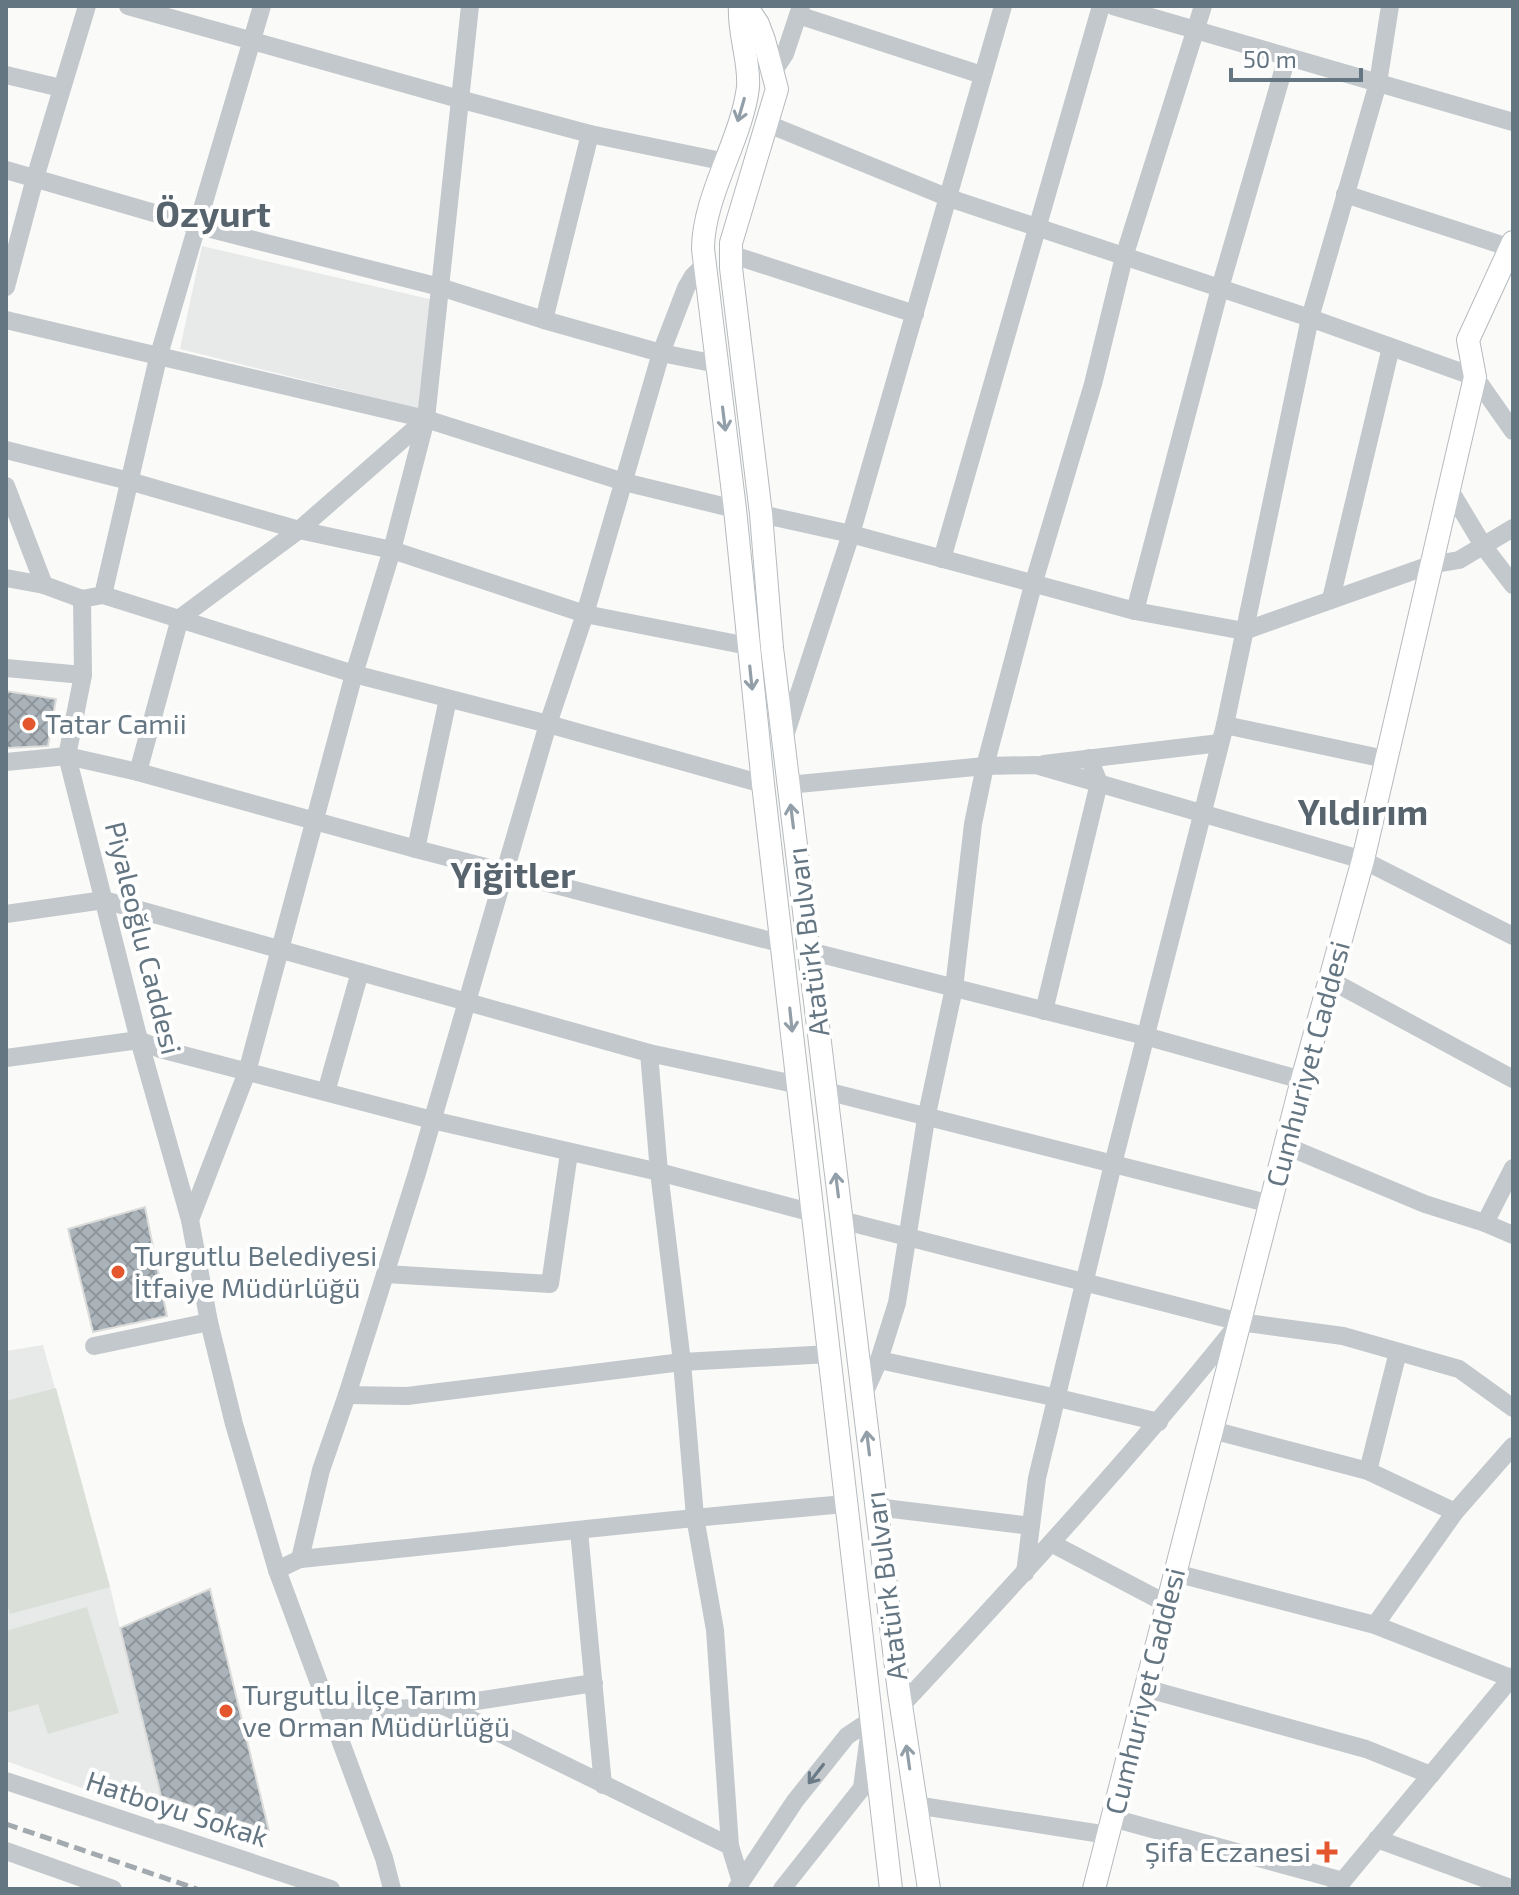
<svg xmlns="http://www.w3.org/2000/svg" width="1519" height="1895" font-family="'Exo 2',sans-serif">
  <style>
    .built { fill: #e8e9e9 }
    .grass { fill: #dadfd7 }
    .building { fill: url(#building-cross-hatch); stroke: #dcdcda; stroke-width: 2 }
    .lines { fill: none; stroke-linecap: round; stroke-linejoin: round }
    .major-casing { stroke: #b5babe; stroke-width: 24 }
    .minor { stroke: #c3c8cc; stroke-width: 18 }
    .major { stroke: #fff; stroke-width: 22 }
    .rail { stroke: #a2aab0; stroke-width: 5; stroke-dasharray: 12 6; stroke-linecap: butt }
    .oneway { stroke: #939fa8 }
    .oneway2 { stroke: #6a7a87 }
    .poi-dot { fill: #e4572e; stroke: #fff; stroke-width: 3 }
    .labels { text-anchor: middle; stroke-width: 8; stroke-linejoin: round; paint-order: stroke }
    .poi-label { font-size: 28px; fill: #657683; stroke: #fff; text-anchor: start }
    .street-label { font-size: 28px; fill: #657683; stroke: #fff }
    .district-label { font-size: 36px; font-weight: bold; fill: #57646e; stroke: #fff }
  </style>
  <defs>
    <pattern id="building-cross-hatch" width="8" height="8" patternUnits="userSpaceOnUse" patternTransform="scale(2)"><rect width="8" height="8" fill="#aab3b9"/><path d="M0 0l8 8M0 8l8-8" fill="none" stroke="#8e969c"/></pattern>
  </defs>
  <rect width="100%" height="100%" fill="#fafaf8"/>
  <g class="built">
    <polygon points="202,246 442,302 421,409 180,349"/>
    <polygon points="43,1345 110,1587 166,1818 6,1761 6,1351"/>
  </g>
  <g class="grass">
    <polygon points="56,1388 110,1587 10,1614 6,1599 6,1401"/>
    <polygon points="87,1607 119,1713 48,1734 38,1704 6,1713 6,1631"/>
  </g>
  <g class="building">
    <polygon points="6,691 56,699 48,746 6,748"/>
    <polygon points="145,1207 167,1316 93,1332 68,1229"/>
    <polygon points="210,1589 269,1831 161,1796 120,1628"/>
  </g>
  <g class="lines">
    <g class="major-casing">
      <g id="major">
        <path d="M740 6C738 33 750 60 748 87 742 139 703 196 703 249L735 509 763 784 891 1889"/>
        <polyline points="746,6 758,24 764,40 777,89 731,243 731,268 761,514 772,648 863,1396 899,1692 929,1889"/>
        <polyline points="1094,1889 1302,1080 1363,860 1475,377 1468,340 1513,242"/>
      </g>
    </g>
    <g class="minor">
      <polyline points="128,6 459,99 590,134 726,162"/>
      <polyline points="262,6 158,358 103,595 82,599 83,675 67,756 139,1040 190,1220 209,1322 234,1424 277,1570 384,1858 392,1889"/>
      <polyline points="1113,6 1513,122"/>
      <polyline points="798,15 982,75"/>
      <polyline points="773,72 785,54 801,6"/>
      <polyline points="6,75 61,88"/>
      <polyline points="768,124 949,198 1310,318 1475,377 1513,431"/>
      <polyline points="6,170 199,226 440,287 544,320 661,353 717,364"/>
      <polyline points="1345,194 1511,248"/>
      <polyline points="730,254 915,314"/>
      <polyline points="705,264 693,276 686,288 661,353 585,614 548,724 417,1173 347,1395 407,1396 682,1362 830,1354"/>
      <polyline points="6,287 35,178 87,6"/>
      <polyline points="6,320 426,419 624,482 735,509"/>
      <polyline points="544,320 590,134"/>
      <polyline points="6,450 129,481 299,530 392,550 585,614 748,646"/>
      <polyline points="6,486 44,585 82,599"/>
      <polyline points="1448,487 1484,547 1513,585"/>
      <polyline points="761,514 851,534 1135,611 1244,631 1430,565 1459,560 1513,528"/>
      <polyline points="942,559 1101,6"/>
      <polyline points="6,578 44,585"/>
      <polyline points="103,595 354,674 548,724 763,784"/>
      <polyline points="1331,599 1391,347"/>
      <polyline points="1135,611 1220,288 1287,57"/>
      <polyline points="6,668 83,675"/>
      <polyline points="448,699 416,849 783,944"/>
      <polyline points="1225,725 1385,759"/>
      <polyline points="784,739 851,534 1003,6"/>
      <polyline points="6,762 67,756 138,772 416,849"/>
      <polyline points="1044,764 1220,743"/>
      <polyline points="138,772 180,618 299,530 426,419"/>
      <polyline points="788,785 985,766 1036,765 1363,860 1513,936"/>
      <polyline points="6,914 104,900 649,1053 799,1085"/>
      <polyline points="809,951 1145,1036 1302,1080"/>
      <polyline points="1330,980 1513,1079"/>
      <polyline points="1044,1011 1099,783 1089,758"/>
      <polyline points="649,1053 659,1172 682,1362 695,1517 715,1630 730,1846"/>
      <polyline points="6,1058 139,1040 160,1049 432,1120 659,1172 813,1213"/>
      <polyline points="826,1091 1271,1204"/>
      <polyline points="326,1092 360,972"/>
      <polyline points="1286,1146 1425,1204 1485,1223 1513,1235"/>
      <polyline points="190,1220 247,1072 354,674 392,550 426,419 470,6"/>
      <polyline points="841,1220 1240,1322 1343,1336 1459,1369 1513,1408"/>
      <polyline points="1485,1223 1513,1168"/>
      <polyline points="386,1274 550,1284 569,1153"/>
      <polyline points="94,1346 209,1322"/>
      <polyline points="879,1360 1058,1398 1159,1422"/>
      <polyline points="863,1396 879,1360 897,1303 926,1119 954,988 973,824 985,766 1033,585 1093,384 1124,257 1203,6"/>
      <polyline points="1212,1430 1368,1471 1455,1512"/>
      <polyline points="1368,1471 1398,1352"/>
      <polyline points="876,1507 1031,1526"/>
      <polyline points="579,1531 603,1785"/>
      <polyline points="1051,1543 1167,1604"/>
      <polyline points="300,1559 321,1470 347,1395"/>
      <path d="M277 1570 300 1559C482 1541 664 1519 847 1504"/>
      <polyline points="1025,1573 1037,1478 1113,1164 1225,725 1310,318 1378,83 1390,6"/>
      <polyline points="1175,1573 1375,1625 1513,1679"/>
      <polyline points="1375,1625 1455,1512 1513,1446"/>
      <polyline points="1144,1688 1366,1749 1431,1775"/>
      <polyline points="444,1706 730,1846 741,1882"/>
      <path d="M901 1706C1017 1581 1132 1457 1238 1324"/>
      <polyline points="330,1713 444,1706 594,1683"/>
      <polyline points="6,1781 331,1889"/>
      <polyline points="915,1805 1108,1835"/>
      <polyline points="1112,1818 1343,1881"/>
      <polyline points="1377,1839 1513,1889"/>
      <polyline points="6,1851 113,1889"/>
      <polyline points="737,1888 795,1801 847,1736 871,1720"/>
      <polyline points="782,1889 862,1788 869,1735"/>
      <polyline points="1336,1889 1513,1676"/>
    </g>
    <use href="#major" class="major"/>
    <polyline class="rail" points="6,1824 197,1889"/>
  </g>
  <defs><path id="oneway-shaft" d="M-6 0H5M1.5-3L5.5 0L1.5 3" fill="none" stroke-width="1.6" stroke-linecap="round" stroke-linejoin="round" transform="scale(2)"/></defs>
  <g class="oneway">
    <use href="#oneway-shaft" transform="translate(741 110) rotate(106)"/>
    <use href="#oneway-shaft" transform="translate(724 419) rotate(83)"/>
    <use href="#oneway-shaft" transform="translate(751 678) rotate(84)"/>
    <use href="#oneway-shaft" transform="translate(792 816) rotate(-97)"/>
    <use href="#oneway-shaft" transform="translate(791 1020) rotate(84)"/>
    <use href="#oneway-shaft" transform="translate(837 1185) rotate(-97)"/>
    <use href="#oneway-shaft" transform="translate(868 1443) rotate(-97)"/>
    <use href="#oneway-shaft" transform="translate(908 1757) rotate(-98)"/>
  </g>
  <use class="oneway2" href="#oneway-shaft" transform="translate(816 1774) rotate(128)"/>
  <g class="poi-dot">
    <circle cx="29" cy="724" r="8"/>
    <circle cx="118" cy="1272" r="8"/>
    <circle cx="226" cy="1711" r="8"/>
    <path d="M1323 1840h8v8h8v8h-8v8h-8v-8h-8v-8h8z"/>
  </g>
  <g class="labels">
    <g class="poi-label">
      <text x="45" y="734">Tatar Camii</text>
      <text x="134" y="1266">Turgutlu Belediyesi<tspan x="134" dy="32">İtfaiye Müdürlüğü</tspan></text>
      <text x="242" y="1705">Turgutlu İlçe Tarım<tspan x="242" dy="32">ve Orman Müdürlüğü</tspan></text>
      <text x="1311" y="1862" text-anchor="end">Şifa Eczanesi</text>
    </g>
    <g class="street-label">
      <text transform="translate(143 938) rotate(76)" y="10">Piyaleoğlu Caddesi</text>
      <text transform="translate(808 942) rotate(-97)" y="10">Atatürk Bulvarı</text>
      <text transform="translate(1308 1064) rotate(-75)" y="10">Cumhuriyet Caddesi</text>
      <text transform="translate(886 1586) rotate(-97)" y="10">Atatürk Bulvarı</text>
      <text transform="translate(1145 1691) rotate(-76)" y="10">Cumhuriyet Caddesi</text>
      <text transform="translate(177 1809) rotate(18)" y="10">Hatboyu Sokak</text>
    </g>
    <g class="district-label">
      <text x="213" y="227">Özyurt</text>
      <text x="1363" y="825">Yıldırım</text>
      <text x="513" y="888">Yiğitler</text>
    </g>
  </g>
  <rect width="1519" height="1895" fill="none" stroke="#657683" stroke-width="16"/>
  <path d="M1231 68v12h130v-12" fill="none" stroke="#657683" stroke-width="4"/>
  <text x="1243" y="68" font-size="24" fill="#657683" stroke="#ffffff" stroke-width="6" paint-order="stroke">50 m</text>
</svg>
